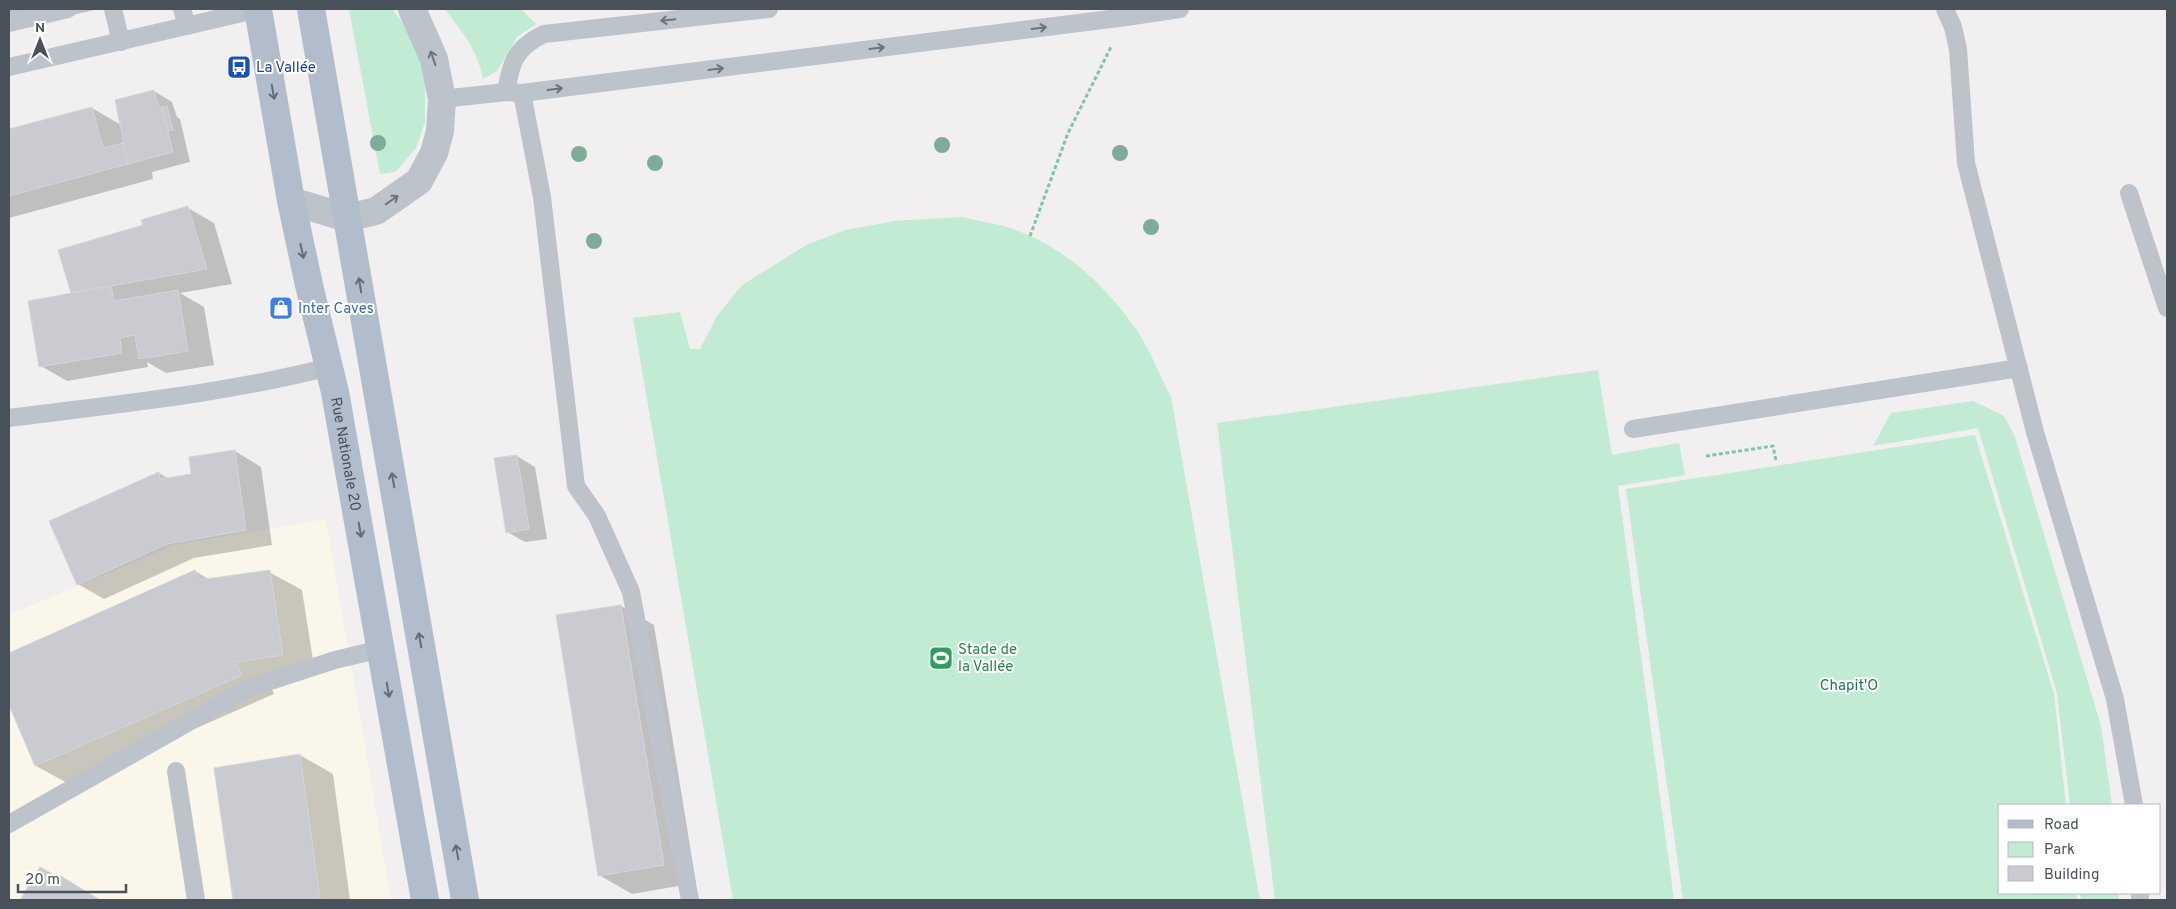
<svg xmlns="http://www.w3.org/2000/svg" width="2176" height="909" font-family="Overpass,sans-serif">
  <style>
    .commercial { fill: #faf7ea }
    .green { fill: #c2ebd4 }
    .shadow { fill: #0003 }
    .building { fill: #c9cbd1; stroke: #d4d5da }
    .lines { fill: none; stroke-linecap: round; stroke-linejoin: round }
    .path { stroke: #7dc5a6; stroke-width: 3; stroke-dasharray: 4 2.5; stroke-linecap: butt }
    .service { stroke: #bcc3cb; stroke-width: 18 }
    .minor { stroke: #bcc3cb; stroke-width: 28 }
    .primary { stroke: #b1bdcb; stroke-width: 28 }
    .tree { fill: #7eac98 }
    .oneway { stroke: #6c737d }
    .oneway2 { stroke: #636c77 }
    .labels { text-anchor: middle; stroke-width: 4; stroke-linejoin: round; paint-order: stroke }
    .transit-label { font-size: 15px; fill: #164399; stroke: #fff; text-anchor: start }
    .shop-label { font-size: 15px; fill: #366cbe; stroke: #fff; text-anchor: start }
    .street-label { font-size: 15px; fill: #49515b; stroke: #fff }
    .leisure-label { font-size: 15px; fill: #27864d; stroke: #fff; text-anchor: start }
    .park-label { font-size: 15px; fill: #207650; stroke: #fff }
  </style>
  <rect width="100%" height="100%" fill="#f1efef"/>
  <polygon class="commercial" points="326,519 391,900 9,900 9,615 175,545"/>
  <g class="green">
    <polygon points="349,9 392,9 415,38 425,82 425,122 416,148 395,172 380,174"/>
    <path d="M445 9H521L536 24 517 37 497 71 483 79C477 48 463 34 445 9Z"/>
    <path d="M962 217C981 222 1003 224 1021 232 1070 251 1109 290 1138 332 1151 352 1160 376 1171 397L1260 900H733L633 318 680 312 690 349H700L717 316 742 285 808 244 846 230 895 221Z"/>
    <polygon points="1598,370 1612,455 1679,443 1685,475 1618,486 1674,900 1275,900 1217,423"/>
    <polygon points="1973,401 2004,416 2015,437 2101,726 2112,805 2070,805 2057,693 1978,428 1873,446 1891,413"/>
    <polygon points="1975,435 2054,694 2066,805 2000,805 2000,893 2076,893 2077,900 1683,900 1626,489"/>
    <polygon points="2080,893 2119,893 2119,900 2081,900"/>
  </g>
  <g class="shadow">
    <polygon points="9,9 99,9 9,29"/>
    <polygon points="154,91 172,102 177,117 180,119 190,162 152,172 153,179 9,218 9,130 92,108 121,125"/>
    <polygon points="188,208 214,223 232,284 180,293 204,307 214,365 166,373 147,362 148,367 67,381 41,366 72,294 59,251 144,226"/>
    <polygon points="235,451 261,467 272,545 194,558 104,599 78,584 159,473 169,479 193,475"/>
    <polygon points="517,456 535,467 547,539 525,542 507,532"/>
    <polygon points="195,571 210,580 269,572 302,590 315,673 268,681 274,694 69,784 36,766 9,702 9,654"/>
    <polygon points="621,606 654,625 696,883 632,894 599,875 558,616"/>
    <polygon points="300,755 333,774 350,900 235,900 216,769"/>
    <polygon points="41,869 85,892 99,900 22,900"/>
  </g>
  <g class="building">
    <polygon points="154,90 159,108 162,107 173,152 128,164 115,100"/>
    <polygon points="167,106 173,130 168,131 162,107"/>
    <polygon points="92,107 103,148 123,143 128,164 9,196 9,129"/>
    <polygon points="188,206 207,269 71,293 58,250 143,225 141,220"/>
    <polygon points="111,286 114,301 178,290 188,351 139,359 135,335 120,338 122,353 39,367 28,301"/>
    <polygon points="235,450 246,530 167,544 77,585 49,521 159,472 160,479 191,474 189,457"/>
    <polygon points="517,455 529,529 506,533 494,458"/>
    <polygon points="195,570 199,580 270,570 283,655 236,662 242,675 35,766 9,705 9,653"/>
    <polygon points="621,605 664,865 598,876 556,615"/>
    <polygon points="300,754 320,900 233,900 214,768"/>
    <polygon points="40,867 58,877 59,875 100,900 20,900"/>
  </g>
  <g class="lines">
    <g class="path">
      <polyline points="1030,236 1068,133 1111,47"/>
      <polyline points="1706,456 1773,446 1776,461"/>
    </g>
    <g class="service">
      <polyline points="113,9 121,42"/>
      <polyline points="182,9 187,26"/>
      <polyline points="1945,9 1953,27 1958,49 1966,163 2035,432 2115,699 2134,805"/>
      <polyline points="9,23 68,9"/>
      <polyline points="9,67 259,9"/>
      <path d="M506 92C511 62 515 48 544 34L769 9"/>
      <polyline points="522,93 542,197 576,486 597,516 631,592 690,900"/>
      <polyline points="442,99 506,92 522,93 1126,17 1180,9"/>
      <polyline points="2129,193 2167,308"/>
      <path d="M9 418C116 404 224 394 329 367"/>
      <polyline points="1633,429 2019,368"/>
      <polyline points="176,771 196,900"/>
      <polyline points="9,824 249,688 335,660 381,649"/>
      <polyline points="2140,893 2140,900"/>
    </g>
    <polyline class="minor" points="291,201 347,218 376,211 419,181 434,153 440,131 442,99 434,59 412,9"/>
    <g class="primary">
      <path id="s1" d="M258 9 291 201 309 285 335 392 425 900"/>
      <polyline points="311,9 465,900"/>
    </g>
  </g>
  <g class="tree">
    <circle cx="378" cy="143" r="8"/>
    <circle cx="942" cy="145" r="8"/>
    <circle cx="1120" cy="153" r="8"/>
    <circle cx="579" cy="154" r="8"/>
    <circle cx="655" cy="163" r="8"/>
    <circle cx="1151" cy="227" r="8"/>
    <circle cx="594" cy="241" r="8"/>
  </g>
  <defs><path id="oneway-shaft" d="M-6 0H5M1.5-3L5.5 0L1.5 3" fill="none" stroke-width="1.6" stroke-linecap="round" stroke-linejoin="round" transform="scale(1.25)"/></defs>
  <g class="oneway">
    <use href="#oneway-shaft" transform="translate(668 20) rotate(174)"/>
    <use href="#oneway-shaft" transform="translate(1039 28) rotate(-7)"/>
    <use href="#oneway-shaft" transform="translate(877 48) rotate(-7)"/>
    <use href="#oneway-shaft" transform="translate(433 58) rotate(-109)"/>
    <use href="#oneway-shaft" transform="translate(716 69) rotate(-7)"/>
    <use href="#oneway-shaft" transform="translate(555 89) rotate(-7)"/>
    <use href="#oneway-shaft" transform="translate(392 200) rotate(-35)"/>
  </g>
  <g class="oneway2">
    <use href="#oneway-shaft" transform="translate(273 92) rotate(80)"/>
    <use href="#oneway-shaft" transform="translate(302 251) rotate(78)"/>
    <use href="#oneway-shaft" transform="translate(360 285) rotate(-99)"/>
    <use href="#oneway-shaft" transform="translate(393 480) rotate(-100)"/>
    <use href="#oneway-shaft" transform="translate(360 530) rotate(80)"/>
    <use href="#oneway-shaft" transform="translate(420 640) rotate(-100)"/>
    <use href="#oneway-shaft" transform="translate(388 690) rotate(80)"/>
    <use href="#oneway-shaft" transform="translate(457 852) rotate(-100)"/>
  </g>
  <defs>
    <g id="bus-square" transform="scale(1.25)"><rect x="-9" y="-9" width="18" height="18" rx="4" fill="#1a4fb4" stroke="#fff"/><path d="M-5-6H5V4H4V6H2V4H-2V6H-4V4H-5ZM-3.5-4V0h7V-4ZM-3.5 1.2v1.5H-2V1.2ZM2 1.2v1.5H3.5V1.2Z" fill="#fff"/></g>
    <g id="shop-square" transform="scale(1.25)"><rect x="-9" y="-9" width="18" height="18" rx="4" fill="#3f7fe0" stroke="#fff"/><path d="M-5-2.5h2.3a2.7 3.5 0 0 1 5.4 0H5L5.5 6h-11ZM-1.5-2.5h3a1.5 2.3 0 0 0-3 0Z" fill="#fff"/></g>
    <g id="stadium-square" transform="scale(1.25)"><rect x="-9" y="-9" width="18" height="18" rx="4" fill="#2e9e5b" stroke="#fff"/><path d="M0-5a6.5 5 0 1 0 0 10a6.5 5 0 1 0 0-10ZM-3.5-1.8h7v3.6h-7Z" fill="#fff"/></g>
  </defs>
  <g fill-rule="evenodd">
    <use href="#bus-square" x="239" y="67"/>
    <use href="#shop-square" x="281" y="308"/>
    <use href="#stadium-square" x="941" y="658"/>
  </g>
  <g class="labels">
    <g class="transit-label">
      <text x="256" y="72">La Vallée</text>
    </g>
    <g class="shop-label">
      <text x="298" y="313">Inter Caves</text>
    </g>
    <g class="street-label">
      <text dy="5" stroke="none"><textPath href="#s1" startOffset="454">Rue Nationale 20</textPath></text>
    </g>
    <g class="leisure-label">
      <text x="958" y="654">Stade de<tspan x="958" dy="17">la Vallée</tspan></text>
    </g>
    <g class="park-label">
      <text x="1849" y="690">Chapit'O</text>
    </g>
  </g>
  <rect width="2176" height="909" fill="none" stroke="#49515b" stroke-width="20"/>
  <rect x="1998" y="804" width="162" height="90" fill="#ffffff" stroke="#b6b9bd"/>
  <rect x="2008" y="820" width="25" height="8" fill="#b1bdcb" stroke="#b6b9bd"/>
  <text x="2044" y="829" font-size="15" fill="#49515b">Road</text>
  <rect x="2008" y="842" width="25" height="15" fill="#c2ebd4" stroke="#b6b9bd"/>
  <text x="2044" y="854" font-size="15" fill="#49515b">Park</text>
  <rect x="2008" y="866" width="25" height="15" fill="#c9cbd1" stroke="#b6b9bd"/>
  <text x="2044" y="879" font-size="15" fill="#49515b">Building</text>
  <g transform="translate(40 40)" stroke="#ffffff" stroke-width="4" paint-order="stroke">
  <path d="M0-4L9 19L0 12L-9 19Z" fill="#49515b"/>
  <text y="-8" font-size="14" font-weight="bold" text-anchor="middle" fill="#49515b">N</text>
  </g>
  <path d="M18 884v8h108v-8" fill="none" stroke="#49515b" stroke-width="2.5"/>
  <text x="25" y="884" font-size="15" fill="#49515b" stroke="#ffffff" stroke-width="4" paint-order="stroke">20 m</text>
</svg>
